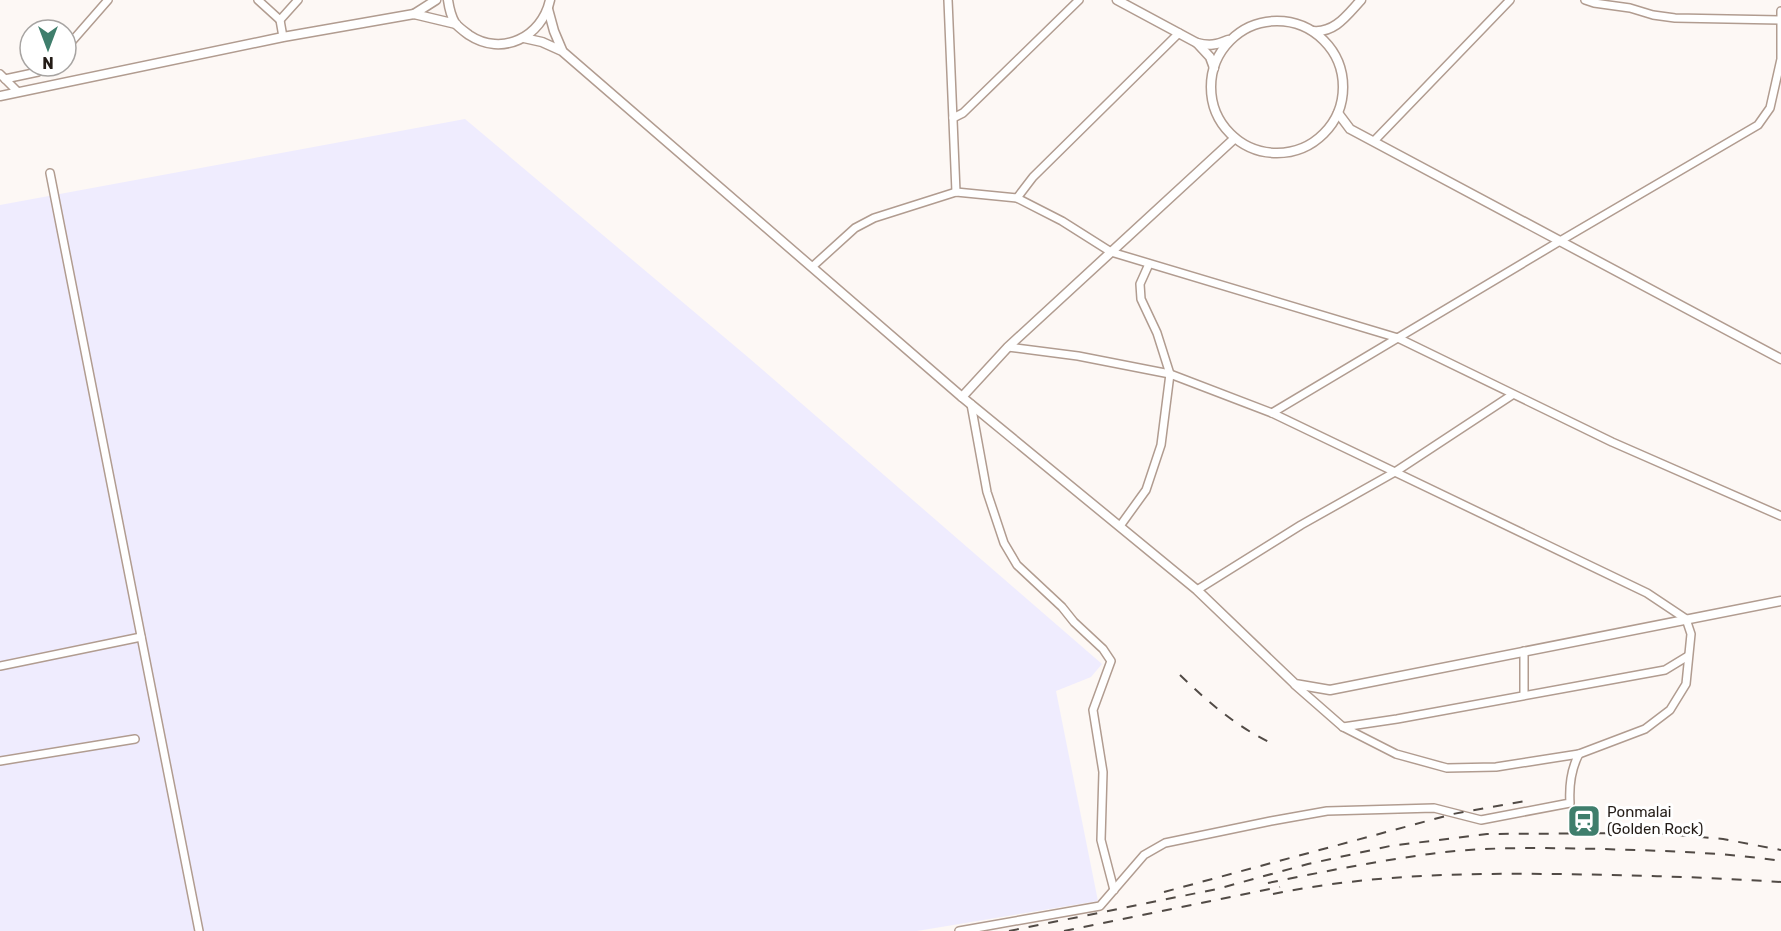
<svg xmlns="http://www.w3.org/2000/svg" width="1781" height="931" font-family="Rubik,sans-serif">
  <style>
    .industrial { fill: #efecfe }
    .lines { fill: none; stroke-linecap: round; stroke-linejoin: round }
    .minor-casing { stroke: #b19c90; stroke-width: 10 }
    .tertiary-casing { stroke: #b19c90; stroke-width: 11 }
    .minor { stroke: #fff; stroke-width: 7 }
    .tertiary { stroke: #fff; stroke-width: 8 }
    .rail { stroke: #514a45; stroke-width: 2; stroke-dasharray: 10 10; stroke-linecap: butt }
    .labels { text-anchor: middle; stroke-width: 6; stroke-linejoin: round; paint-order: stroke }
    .poi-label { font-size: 15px; fill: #241c17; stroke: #fff; text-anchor: start }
  </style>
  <rect width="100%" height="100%" fill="#fdf8f5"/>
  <polygon class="industrial" points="465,119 749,358 1102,664 1091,677 1056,691 1098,901 917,931 0,931 0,205"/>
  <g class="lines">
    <g class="minor-casing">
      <g id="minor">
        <polyline points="258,0 280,20 298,0"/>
        <polyline points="948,0 956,192"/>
        <polyline points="1585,0 1594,3 1630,8 1653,15 1675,18 1781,20"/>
        <polyline points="280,20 283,37"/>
        <polyline points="66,48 108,0"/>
        <polyline points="0,74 18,92"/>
        <polyline points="5,79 38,72 45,66"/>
        <polyline points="953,118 963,113 1079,0"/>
        <polyline points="1374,141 1510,0"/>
        <polyline points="50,173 199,931"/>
        <polyline points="1017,198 1033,177 1179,33"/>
        <polyline points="812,267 855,228 874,218 956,192 1017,198 1062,221 1111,252 1398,338 1612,442 1781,516"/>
        <polyline points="971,404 987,492 1004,543 1017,565 1062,607 1074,622 1103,649 1111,661 1093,710 1103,772 1101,840 1114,890"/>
        <polyline points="1272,413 1560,241 1758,125 1770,108 1781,59 1781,11"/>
        <polyline points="1120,526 1146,490 1161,445 1170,374 1157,333 1141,299 1140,284 1149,264"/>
        <polyline points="1197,590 1301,525 1395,472 1512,395"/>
        <polyline points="1524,651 1524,695"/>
        <polyline points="0,666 141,637"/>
        <polyline points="1295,685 1343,727 1396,754 1447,768 1496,767 1579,754"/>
        <polyline points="1343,727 1397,719 1665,670 1688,656"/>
        <polyline points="0,761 135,739"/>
        <path d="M959 931 1100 906 1144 855 1165 843 1271 821 1327 811 1434 808 1481 820 1570 803C1569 786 1571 769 1579 754L1645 729 1670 710 1686 684 1691 634 1686 619 1647 593 1272 413 1170 374 1078 356 1008 347"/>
      </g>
    </g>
    <g class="tertiary-casing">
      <g id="tertiary">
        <path d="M448 0C449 7 451 16 455 23 458 27 465 32 469 35 502 57 542 37 550 0"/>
        <path d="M1117 0 1197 43C1209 46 1217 45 1228 40"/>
        <polyline points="548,9 554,31 562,50"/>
        <polyline points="414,14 436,0"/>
        <circle cx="1277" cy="87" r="66"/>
        <path d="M1313 31C1335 33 1347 15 1361 0"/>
        <polyline points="524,38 542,42 562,51 962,397 1197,590 1295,684 1330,690 1781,601"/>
        <polyline points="1197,43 1210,57 1214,68"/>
        <polyline points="0,96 283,37 414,14 456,24"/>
        <polyline points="1338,113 1350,129 1781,359"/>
        <polyline points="962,397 1008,347 1235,138"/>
      </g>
    </g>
    <use href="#minor" class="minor"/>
    <use href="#tertiary" class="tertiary"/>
    <g class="rail">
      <path d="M1180 675C1209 703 1237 727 1273 744"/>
      <path d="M1268 883C1322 872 1376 861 1430 854 1487 846 1546 848 1603 849 1663 851 1722 852 1781 861"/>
      <polyline points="1164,892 1453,814 1525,801"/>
      <path d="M1273 894C1366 875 1459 873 1554 874 1630 875 1705 877 1781 882"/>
      <polyline points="1009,931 1217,889 1308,864 1390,846 1487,834 1654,833 1723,839 1781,850"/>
      <polyline points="1064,931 1280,887"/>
    </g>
  </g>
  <defs>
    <g id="station-square" transform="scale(1.725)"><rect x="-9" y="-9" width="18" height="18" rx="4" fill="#3f7e6c" stroke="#fff"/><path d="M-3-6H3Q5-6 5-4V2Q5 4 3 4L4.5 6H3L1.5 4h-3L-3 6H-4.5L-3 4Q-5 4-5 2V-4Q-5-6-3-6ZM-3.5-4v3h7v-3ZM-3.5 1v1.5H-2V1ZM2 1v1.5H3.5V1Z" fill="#fff"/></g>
  </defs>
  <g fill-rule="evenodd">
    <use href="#station-square" x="1584" y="821"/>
  </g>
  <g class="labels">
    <g class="poi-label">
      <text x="1607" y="817">Ponmalai<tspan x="1607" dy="17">(Golden Rock)</tspan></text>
    </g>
  </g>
  <g transform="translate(48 48) rotate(180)"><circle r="28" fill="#ffffff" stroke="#a7a4a2" stroke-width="1.5"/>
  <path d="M0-4.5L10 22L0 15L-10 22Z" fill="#3f7e6c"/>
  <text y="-9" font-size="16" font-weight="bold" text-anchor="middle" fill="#241c17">N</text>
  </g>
</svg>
